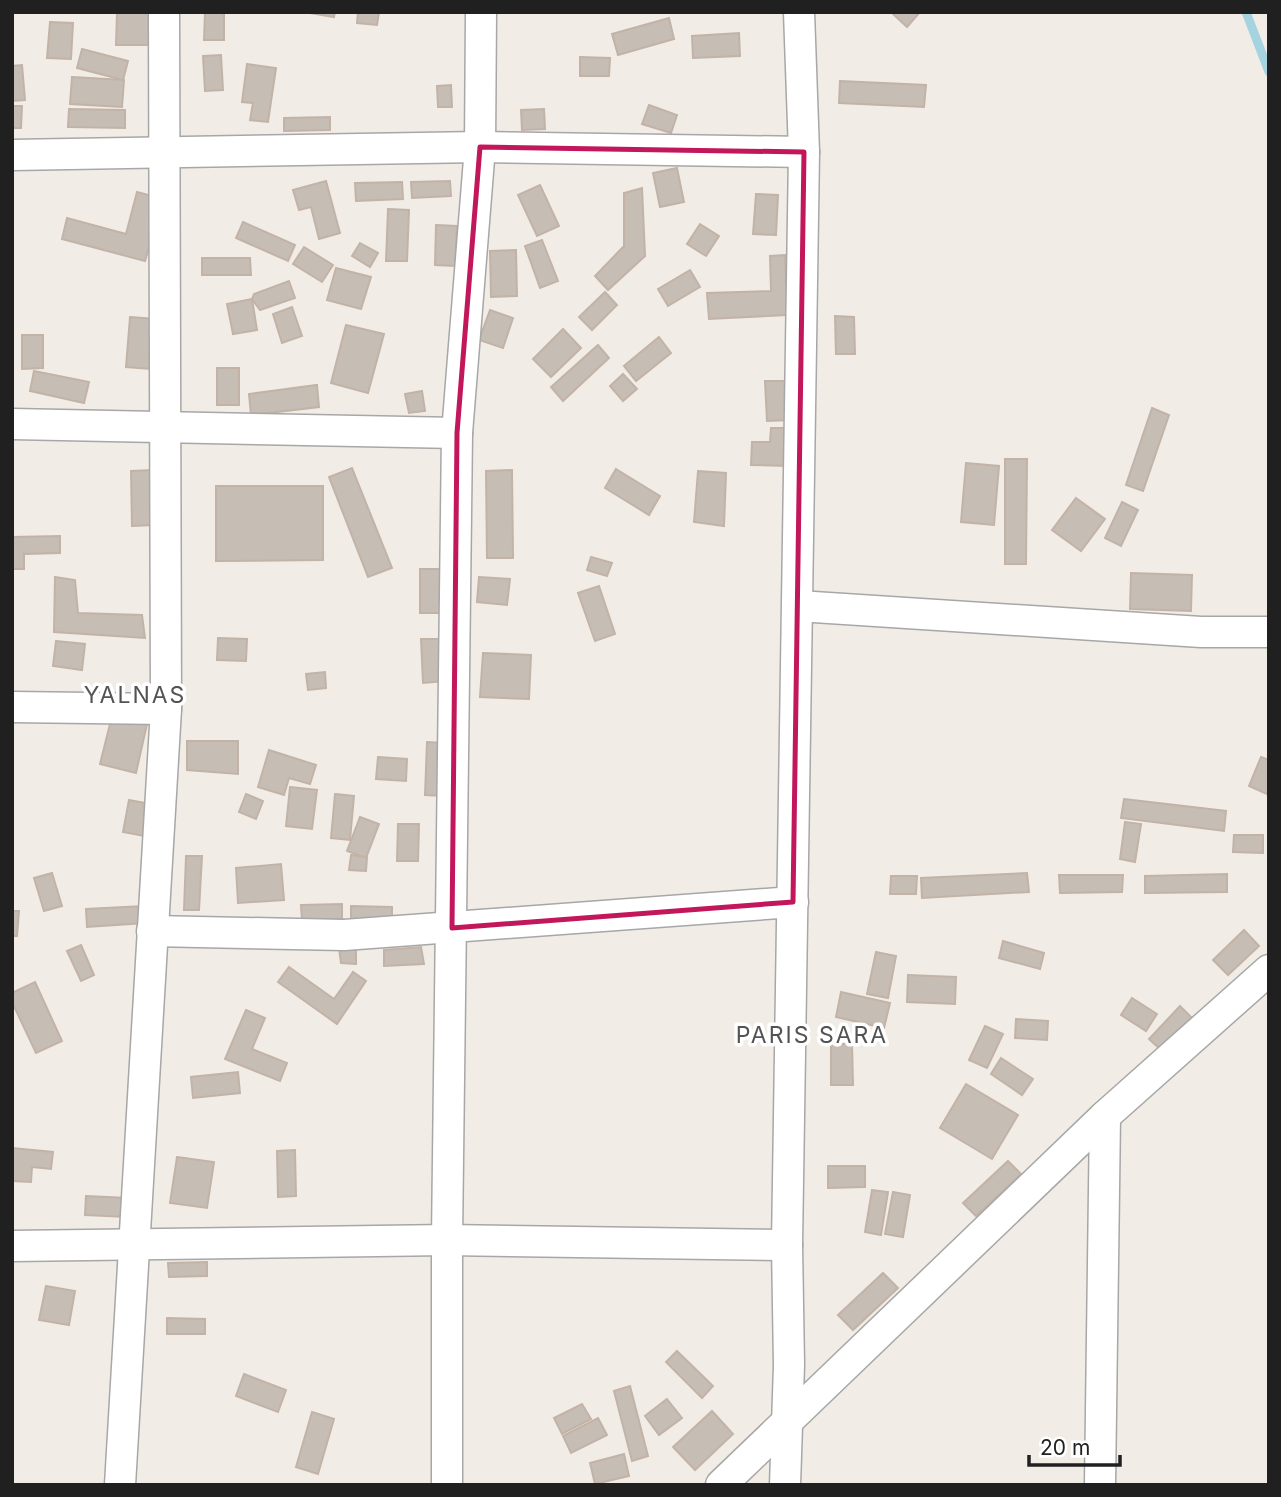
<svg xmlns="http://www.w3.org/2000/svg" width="1281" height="1497" font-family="Inter,sans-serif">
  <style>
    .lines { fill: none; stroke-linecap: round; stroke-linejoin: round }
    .stream { stroke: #a5d3e0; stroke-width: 9 }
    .building { fill: #c6bdb5; stroke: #c3b3a7; stroke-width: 2 }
    .minor-casing { stroke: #a7a7a7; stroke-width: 33 }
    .minor { stroke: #fff; stroke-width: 30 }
    .marked { fill: none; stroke: #c2185b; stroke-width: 5; stroke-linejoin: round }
    .labels { text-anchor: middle; stroke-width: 7; stroke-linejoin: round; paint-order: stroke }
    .neighbourhood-label { font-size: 23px; letter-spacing: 2px; fill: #535353; stroke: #fff }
  </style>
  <rect width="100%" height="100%" fill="#f1ede6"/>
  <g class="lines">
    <polyline class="stream" points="1246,12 1269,72"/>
  </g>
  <g class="building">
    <polygon points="117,12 156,12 155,45 116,45"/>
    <polygon points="205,12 224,12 224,40 204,40"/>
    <polygon points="304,12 335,12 334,17"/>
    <polygon points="358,12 379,12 377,25 357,23"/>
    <polygon points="891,12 920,12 907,27"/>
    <polygon points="669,18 674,39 618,55 612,34"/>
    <polygon points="50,22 73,23 71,59 47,58"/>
    <polygon points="739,33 740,56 693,58 692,36"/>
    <polygon points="82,49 128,61 123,80 77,68"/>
    <polygon points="221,55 223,90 205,91 203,56"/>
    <polygon points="580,57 610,58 609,76 580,76"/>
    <polygon points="247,64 276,68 268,122 250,120 253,103 242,102"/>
    <polygon points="22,65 25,100 12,101 12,66"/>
    <polygon points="72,77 124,80 122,107 70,104"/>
    <polygon points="840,81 926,85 924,107 839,103"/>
    <polygon points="451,85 452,107 438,107 437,86"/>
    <polygon points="649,105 677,115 671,133 642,124"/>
    <polygon points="12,106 22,106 21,128 12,128"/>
    <polygon points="69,109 125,110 125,128 68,127"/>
    <polygon points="544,109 545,129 522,130 521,110"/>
    <polygon points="330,117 330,130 284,131 284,118"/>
    <polygon points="677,168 684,202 660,207 653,173"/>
    <polygon points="326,181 340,233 319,239 311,207 299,210 293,190"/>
    <polygon points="450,181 451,196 412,198 411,182"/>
    <polygon points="402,182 403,199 356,201 355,183"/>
    <polygon points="540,185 559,226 537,236 518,195"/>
    <polygon points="642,188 645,256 608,290 595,276 624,246 624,193"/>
    <polygon points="137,192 163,199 145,261 62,239 67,218 126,234"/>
    <polygon points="756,194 778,195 776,235 753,234"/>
    <polygon points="388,209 409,210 407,261 386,261"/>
    <polygon points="243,222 295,245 288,261 236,238"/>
    <polygon points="700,224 719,236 706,256 687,244"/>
    <polygon points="436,225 457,226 455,266 435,265"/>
    <polygon points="542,240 558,281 540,288 525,246"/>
    <polygon points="360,243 378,253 370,267 352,256"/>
    <polygon points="304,247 333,265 322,282 293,264"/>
    <polygon points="516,250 517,296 491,297 490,251"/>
    <polygon points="785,255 787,315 709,319 707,293 771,291 770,256"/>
    <polygon points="202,258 250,258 251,275 202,275"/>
    <polygon points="336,268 371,277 361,309 327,300"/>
    <polygon points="690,270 700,287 668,306 658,289"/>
    <polygon points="289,281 295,298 260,310 252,299 254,294"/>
    <polygon points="605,292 617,305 592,330 579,317"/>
    <polygon points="252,299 257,330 233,334 227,304"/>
    <polygon points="292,307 302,336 282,343 273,314"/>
    <polygon points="490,310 513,318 503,348 479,340"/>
    <polygon points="835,316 854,317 855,354 836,354"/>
    <polygon points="130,317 155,319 151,369 126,367"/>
    <polygon points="346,325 384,334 368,393 331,383"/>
    <polygon points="563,329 581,348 551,377 533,359"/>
    <polygon points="22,335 43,335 43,368 22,369"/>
    <polygon points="659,337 671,353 636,381 624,366"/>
    <polygon points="598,345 609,358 563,401 551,387"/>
    <rect x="217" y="368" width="22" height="37"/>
    <polygon points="34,371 89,382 84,403 30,391"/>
    <polygon points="623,374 637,389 623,401 610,386"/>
    <polygon points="765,381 791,381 792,420 767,421"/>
    <polygon points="317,385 319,407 251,415 249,394"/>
    <polygon points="422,391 425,411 409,413 405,394"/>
    <polygon points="1152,408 1169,415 1143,491 1126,485"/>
    <polygon points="771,428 789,428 788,466 751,465 752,442 770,442"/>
    <polygon points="1005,459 1027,459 1026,564 1005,564"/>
    <polygon points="966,463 999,466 994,525 961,522"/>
    <polygon points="352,468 392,568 368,577 329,477"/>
    <polygon points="616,469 660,496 649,515 605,488"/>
    <polygon points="153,470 155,525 132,526 131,471"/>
    <polygon points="512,470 513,558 487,558 486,471"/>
    <polygon points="698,471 726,473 724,526 694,522"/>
    <polygon points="216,486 323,486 323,560 216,561"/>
    <polygon points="1076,498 1105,519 1081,551 1052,530"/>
    <polygon points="1122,502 1138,510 1121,546 1105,538"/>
    <polygon points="60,536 60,553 24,554 24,569 12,569 12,537"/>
    <polygon points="591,557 612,563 607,576 587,570"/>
    <rect x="420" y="569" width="25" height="44"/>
    <polygon points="1131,573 1192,575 1191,611 1130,609"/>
    <polygon points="55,577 75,580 78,613 142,615 145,638 54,632"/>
    <polygon points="479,577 510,579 507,605 477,602"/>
    <polygon points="599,586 615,634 595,641 578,593"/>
    <polygon points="218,638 247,639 246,661 217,660"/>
    <polygon points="421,639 443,639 445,681 423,683"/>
    <polygon points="56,641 85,644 82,670 53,666"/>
    <polygon points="483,653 531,655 529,699 480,697"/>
    <polygon points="325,672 326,688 308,690 306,674"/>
    <polygon points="112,716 147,724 136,773 100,764"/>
    <polygon points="187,741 238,741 238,774 187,770"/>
    <polygon points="427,742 444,743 442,796 425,795"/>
    <polygon points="269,750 316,765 310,784 289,778 284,795 258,787"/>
    <polygon points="378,757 407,759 406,781 376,779"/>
    <polygon points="1261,757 1269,760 1269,795 1249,786"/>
    <polygon points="290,787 317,790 312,829 286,826"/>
    <polygon points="246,794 263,801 256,819 239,812"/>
    <polygon points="335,794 354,796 350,840 331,838"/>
    <polygon points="1124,799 1226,811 1224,831 1121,818"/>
    <polygon points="129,800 151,804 145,836 123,832"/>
    <polygon points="360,817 379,824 366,858 347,851"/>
    <polygon points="1125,822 1141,824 1135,862 1120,859"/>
    <polygon points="398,824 419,824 418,861 397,861"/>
    <polygon points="1234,835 1263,835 1263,853 1233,852"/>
    <polygon points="351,855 367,857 366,871 349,870"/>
    <polygon points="186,856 202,856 199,910 184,910"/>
    <polygon points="281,864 284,900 238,903 236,868"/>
    <polygon points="52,873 62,906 44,911 34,878"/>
    <polygon points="1027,873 1029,892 922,898 921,878"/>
    <polygon points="1227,874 1227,892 1145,893 1145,876"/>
    <polygon points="1059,875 1123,875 1122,892 1060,893"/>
    <polygon points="891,876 917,876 916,894 890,894"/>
    <polygon points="342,904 342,919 302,921 301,905"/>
    <polygon points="144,906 145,923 87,927 86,909"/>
    <polygon points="351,906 392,907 392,923 351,922"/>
    <polygon points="12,911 19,911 17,936 12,936"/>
    <polygon points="1244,930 1259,946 1228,975 1213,960"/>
    <polygon points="1003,941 1044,953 1040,969 999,958"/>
    <polygon points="81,945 94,975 81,981 67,951"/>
    <polygon points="356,947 356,964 341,963 339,948"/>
    <polygon points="421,947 424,964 384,966 384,950"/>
    <polygon points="876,952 896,956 888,998 867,994"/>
    <polygon points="289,967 334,999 353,972 366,981 337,1024 278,982"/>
    <polygon points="908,975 956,977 955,1004 907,1002"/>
    <polygon points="35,982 62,1041 36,1053 12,1002 12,993"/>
    <polygon points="841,992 890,1003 884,1028 836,1017"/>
    <polygon points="1132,998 1157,1014 1146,1031 1121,1015"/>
    <polygon points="1180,1006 1193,1019 1163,1052 1149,1039"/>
    <polygon points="246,1010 265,1018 252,1049 287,1063 280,1081 225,1059"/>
    <polygon points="1016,1019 1048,1021 1047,1040 1015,1038"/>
    <polygon points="985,1026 1003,1034 987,1068 969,1060"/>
    <polygon points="831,1044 852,1044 853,1085 831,1085"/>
    <polygon points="1001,1058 1033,1079 1022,1095 991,1074"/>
    <polygon points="238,1072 240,1093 193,1098 191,1077"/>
    <polygon points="966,1084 1018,1115 992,1159 940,1128"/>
    <polygon points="12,1148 53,1152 51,1169 32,1167 31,1182 12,1181"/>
    <polygon points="295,1150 296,1196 278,1197 277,1151"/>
    <polygon points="177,1157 214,1162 207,1208 170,1203"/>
    <polygon points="1008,1161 1021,1174 976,1216 963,1203"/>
    <polygon points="828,1166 865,1166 865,1187 828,1188"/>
    <polygon points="872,1190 888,1192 881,1235 865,1232"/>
    <polygon points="893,1192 910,1195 903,1237 885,1234"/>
    <polygon points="86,1196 128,1198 127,1217 85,1215"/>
    <polygon points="207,1262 207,1276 169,1277 168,1263"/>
    <polygon points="883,1273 898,1288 853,1330 838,1315"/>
    <polygon points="46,1286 75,1291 69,1325 39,1320"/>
    <polygon points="167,1318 205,1319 205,1334 167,1334"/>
    <polygon points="677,1351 713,1386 702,1398 666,1362"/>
    <polygon points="244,1374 286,1390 278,1412 236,1396"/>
    <polygon points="630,1386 648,1456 632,1461 614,1391"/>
    <polygon points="667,1399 682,1418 659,1435 645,1416"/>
    <polygon points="582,1404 591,1419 562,1434 554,1418"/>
    <polygon points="712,1411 733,1434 695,1470 673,1447"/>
    <polygon points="312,1412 334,1419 318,1474 296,1467"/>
    <polygon points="598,1418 607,1435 571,1453 563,1436"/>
    <polygon points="624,1454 629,1476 595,1484 590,1463"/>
  </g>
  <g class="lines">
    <g class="minor-casing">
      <g id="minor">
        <polyline points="12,155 480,147 804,152"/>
        <polyline points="12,424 457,433"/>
        <polyline points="798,606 1201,632 1269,632"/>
        <polyline points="12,707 166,709"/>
        <polyline points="152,931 344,935 793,902"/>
        <polyline points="12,1246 447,1240 787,1245"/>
        <polyline points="120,1485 166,709 164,12"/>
        <polyline points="447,1485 447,1240 457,433 480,147 481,12"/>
        <polyline points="721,1485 1105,1116 1269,970"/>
        <polyline points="785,1485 789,1365 787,1245 804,152 799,12"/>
        <polyline points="1100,1485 1105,1116"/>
      </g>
    </g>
    <use href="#minor" class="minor"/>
  </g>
  <path class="marked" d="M480 147 804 152 793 902 452 928 457 433Z"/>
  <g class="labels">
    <g class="neighbourhood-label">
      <text x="135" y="703">YALNAS</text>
      <text x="812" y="1043">PARIS SARA</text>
    </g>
  </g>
  <rect width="1281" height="1497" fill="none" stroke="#202020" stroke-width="28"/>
  <path d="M1029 1455v10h91v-10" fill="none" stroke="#202020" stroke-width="3.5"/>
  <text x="1040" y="1455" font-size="21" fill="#202020" stroke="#ffffff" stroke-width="5" paint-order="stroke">20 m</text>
</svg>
